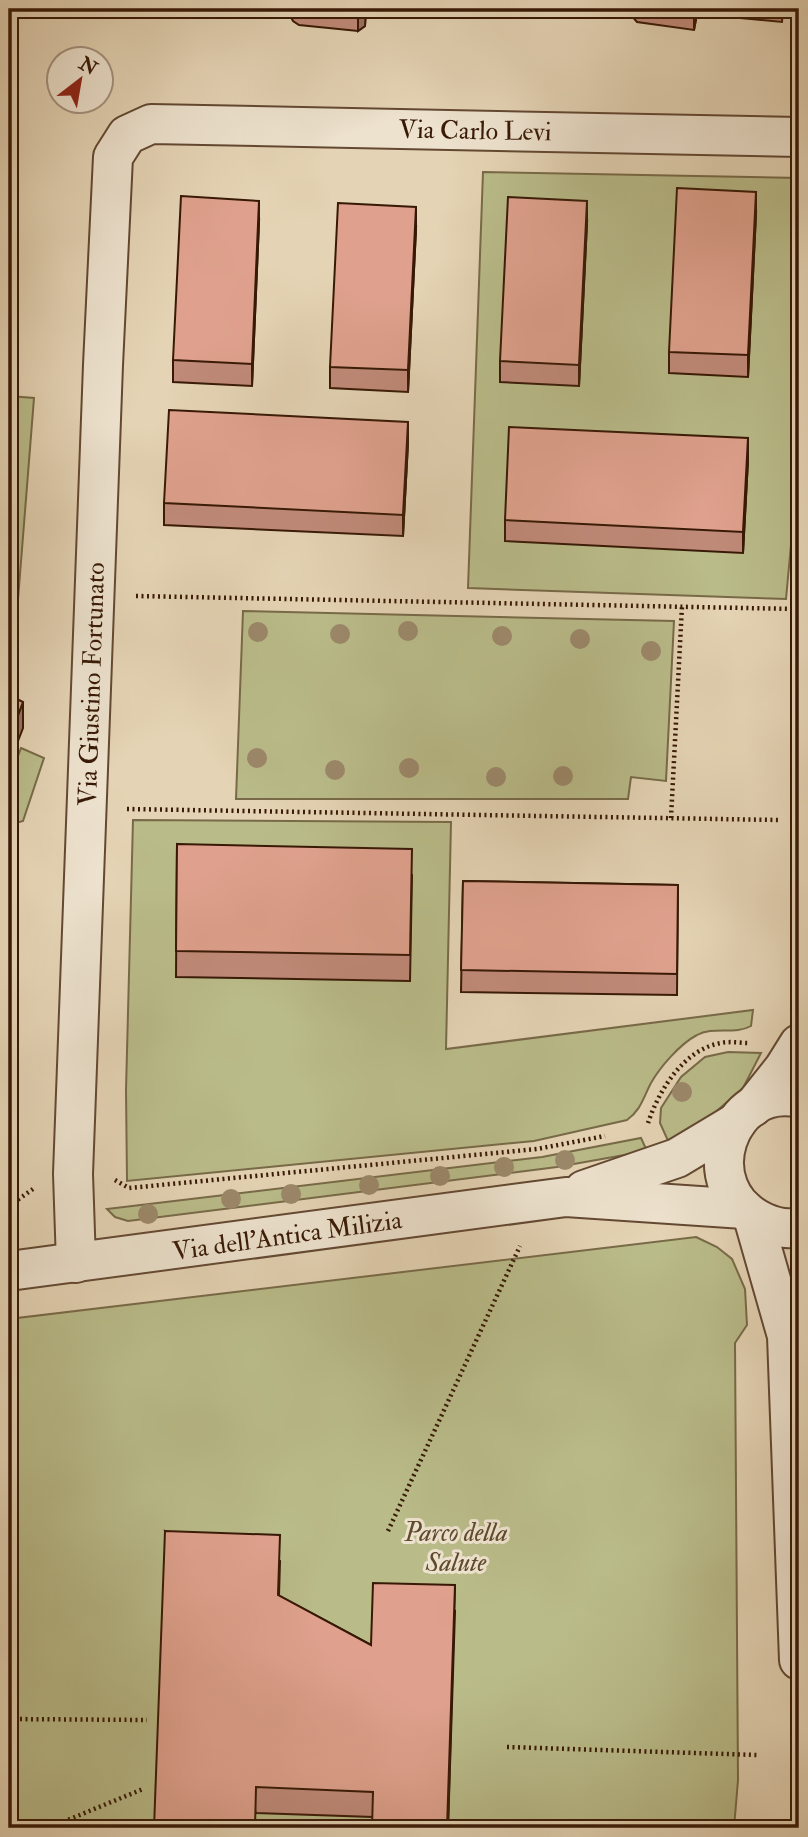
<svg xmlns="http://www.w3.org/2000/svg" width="808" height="1837" font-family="'IM FELL Double Pica',serif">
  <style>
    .green { fill: #b9bb89; stroke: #786a48; stroke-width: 2 }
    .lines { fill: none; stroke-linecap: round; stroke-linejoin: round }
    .minor-casing { stroke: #634832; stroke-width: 42 }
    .path { stroke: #381906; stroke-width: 4.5; stroke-dasharray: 2 3.5; stroke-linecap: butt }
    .minor { stroke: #ede2ce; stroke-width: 38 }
    .tree { fill: #9b886a }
    .wall { fill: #c08a79; stroke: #381906; stroke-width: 2 }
    .shaded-wall { fill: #9c7163; stroke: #381906; stroke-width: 2 }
    .building { fill: #dfa18d; stroke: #381906; stroke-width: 2 }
    .labels { text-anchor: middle; stroke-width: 6; stroke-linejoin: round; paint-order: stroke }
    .street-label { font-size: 26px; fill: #381906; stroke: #ede2ce }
    .park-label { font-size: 26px; font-style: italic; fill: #5f4a2d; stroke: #ede2ce }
  </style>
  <rect width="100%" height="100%" fill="#e4d3b4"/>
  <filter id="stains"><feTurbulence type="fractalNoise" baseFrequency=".00286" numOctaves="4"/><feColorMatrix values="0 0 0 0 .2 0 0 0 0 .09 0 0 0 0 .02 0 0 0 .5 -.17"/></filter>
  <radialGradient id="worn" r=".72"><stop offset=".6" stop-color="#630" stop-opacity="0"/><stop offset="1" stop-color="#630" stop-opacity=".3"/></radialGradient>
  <g class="green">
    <polygon points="483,172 799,178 799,458 786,599 468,588"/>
    <polygon points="9,396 34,398 17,612 9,611"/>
    <polygon points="243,611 674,621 666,781 631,777 628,799 236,799"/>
    <polygon points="21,748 44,758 23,821 9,825 9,780"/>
    <path d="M133 820 451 822 446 1049 753 1010 751 1026C735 1035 713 1026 697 1035 680 1044 660 1067 651 1083 643 1098 641 1110 627 1120L534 1141 127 1181 126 1090Z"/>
    <polygon points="728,1052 761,1053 743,1088 694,1131 669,1143 660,1123 661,1108 681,1077 705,1057"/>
    <polygon points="641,1138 647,1151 557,1167 128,1221 115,1217 107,1209 542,1157"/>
    <polygon points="696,1237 717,1247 732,1259 745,1289 747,1325 735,1343 738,1780 734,1828 9,1828 9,1319"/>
  </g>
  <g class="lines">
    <g class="minor-casing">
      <g id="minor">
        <path d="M799 1098C728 1082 691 1188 763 1222 774 1227 787 1230 799 1227"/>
        <polyline points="753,1107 784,1068 799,1044"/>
        <polyline points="584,1190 677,1158 737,1122"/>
        <polyline points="753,1217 787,1336 799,1660"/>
        <polyline points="76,1263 73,1174 103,365 113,157 127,135 151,124 799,137"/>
        <polyline points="9,1271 566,1197 744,1209"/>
      </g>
    </g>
    <g class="path">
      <polyline points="136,596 795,609"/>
      <polyline points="127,809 778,820"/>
      <polyline points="671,818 682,606"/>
      <path d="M648 1123C659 1090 684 1049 721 1043 730 1041 740 1043 749 1043"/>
      <polyline points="115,1180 129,1188 537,1149 605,1136"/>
      <polyline points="9,1206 33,1189"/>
      <polyline points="388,1531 520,1246"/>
      <polyline points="9,1719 147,1720"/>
      <polyline points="507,1747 757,1755"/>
      <polyline points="48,1828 143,1789"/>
    </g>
    <use href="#minor" class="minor"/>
  </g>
  <g class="tree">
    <circle cx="408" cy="631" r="10"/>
    <circle cx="258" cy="632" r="10"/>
    <circle cx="340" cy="634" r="10"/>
    <circle cx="502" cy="636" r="10"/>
    <circle cx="580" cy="639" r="10"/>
    <circle cx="651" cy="651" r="10"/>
    <circle cx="257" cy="758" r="10"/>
    <circle cx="409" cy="768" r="10"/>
    <circle cx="335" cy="770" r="10"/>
    <circle cx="563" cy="776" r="10"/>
    <circle cx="496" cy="777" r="10"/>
    <circle cx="682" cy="1092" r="10"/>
    <circle cx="565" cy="1160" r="10"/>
    <circle cx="504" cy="1167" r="10"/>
    <circle cx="440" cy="1176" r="10"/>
    <circle cx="369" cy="1185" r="10"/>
    <circle cx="291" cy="1194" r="10"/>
    <circle cx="231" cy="1199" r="10"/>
    <circle cx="148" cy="1214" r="10"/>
  </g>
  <g class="wall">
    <polygon points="245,9 366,9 365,26 358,31 299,25 293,21 289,13"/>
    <polygon points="626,9 783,9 782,22 697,14 694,30 637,22"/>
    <polygon points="756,214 748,377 669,373 669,352"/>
    <polygon points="259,222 252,386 173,382 173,360"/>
    <polygon points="587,223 579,386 500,382 500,361"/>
    <polygon points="416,229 408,392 330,388 330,367"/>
    <polygon points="408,443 403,536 164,525 164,503"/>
    <polygon points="748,460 743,553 505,541 505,520"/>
    <polygon points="177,844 412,875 410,981 176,977"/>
    <polygon points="463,881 678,885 677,995 461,992"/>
    <polygon points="165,1531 280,1561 279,1596 371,1645 455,1611 448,1828 372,1828 373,1817 256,1813"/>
  </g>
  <g class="shaded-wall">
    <polygon points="358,9 366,9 365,26 358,31"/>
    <polygon points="694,9 697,9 697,14 694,30"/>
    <polygon points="756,192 756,214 748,377 748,355"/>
    <polygon points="259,201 259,222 252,386 252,364"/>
    <polygon points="587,201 587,223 579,386 579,365"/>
    <polygon points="416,207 416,229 408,392 408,370"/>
    <polygon points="408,422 408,443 403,536 403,515"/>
    <polygon points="748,438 748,460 743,553 743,532"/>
    <polygon points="23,702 23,728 9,764 9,739"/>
    <polygon points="455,1585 448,1828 447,1828"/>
  </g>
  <g class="building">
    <polygon points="677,188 756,192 748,355 669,352"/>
    <polygon points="181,196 259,201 252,364 173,360"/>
    <polygon points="508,197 587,201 579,365 500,361"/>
    <polygon points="338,203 416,207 408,370 330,367"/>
    <polygon points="169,410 408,422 403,515 164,503"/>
    <polygon points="509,427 748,438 743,532 505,520"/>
    <polygon points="9,695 23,702 9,739"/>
    <polygon points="177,844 412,849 410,955 176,951"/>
    <polygon points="463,881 678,885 677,974 461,970"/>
    <polygon points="165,1531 280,1535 278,1595 371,1645 373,1583 455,1585 447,1828 372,1828 373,1792 256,1787 255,1828 154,1828"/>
  </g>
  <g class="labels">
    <g class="street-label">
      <text transform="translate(475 130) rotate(1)" y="9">Via Carlo Levi</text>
      <text transform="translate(91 684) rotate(-88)" y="9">Via Giustino Fortunato</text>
      <text transform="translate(287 1235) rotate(-8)" y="9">Via dell'Antica Milizia</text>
    </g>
    <g class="park-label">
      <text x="456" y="1541">Parco della<tspan x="456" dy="30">Salute</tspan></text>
    </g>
  </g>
  <rect width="808" height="1837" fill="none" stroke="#e4d3b4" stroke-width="35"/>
  <rect x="10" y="10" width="787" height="1816" fill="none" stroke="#381906" stroke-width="3.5"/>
  <rect x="18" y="18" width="773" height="1802" fill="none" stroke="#381906" stroke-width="2"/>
  <g transform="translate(80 80) rotate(31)"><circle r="33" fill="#ede2ce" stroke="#a5927e" stroke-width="2"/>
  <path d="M0-5L12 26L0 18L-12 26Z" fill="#8f2418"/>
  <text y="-10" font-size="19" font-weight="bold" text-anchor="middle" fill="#381906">N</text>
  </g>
  <rect width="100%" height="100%" filter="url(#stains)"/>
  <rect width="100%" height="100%" fill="url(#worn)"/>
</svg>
